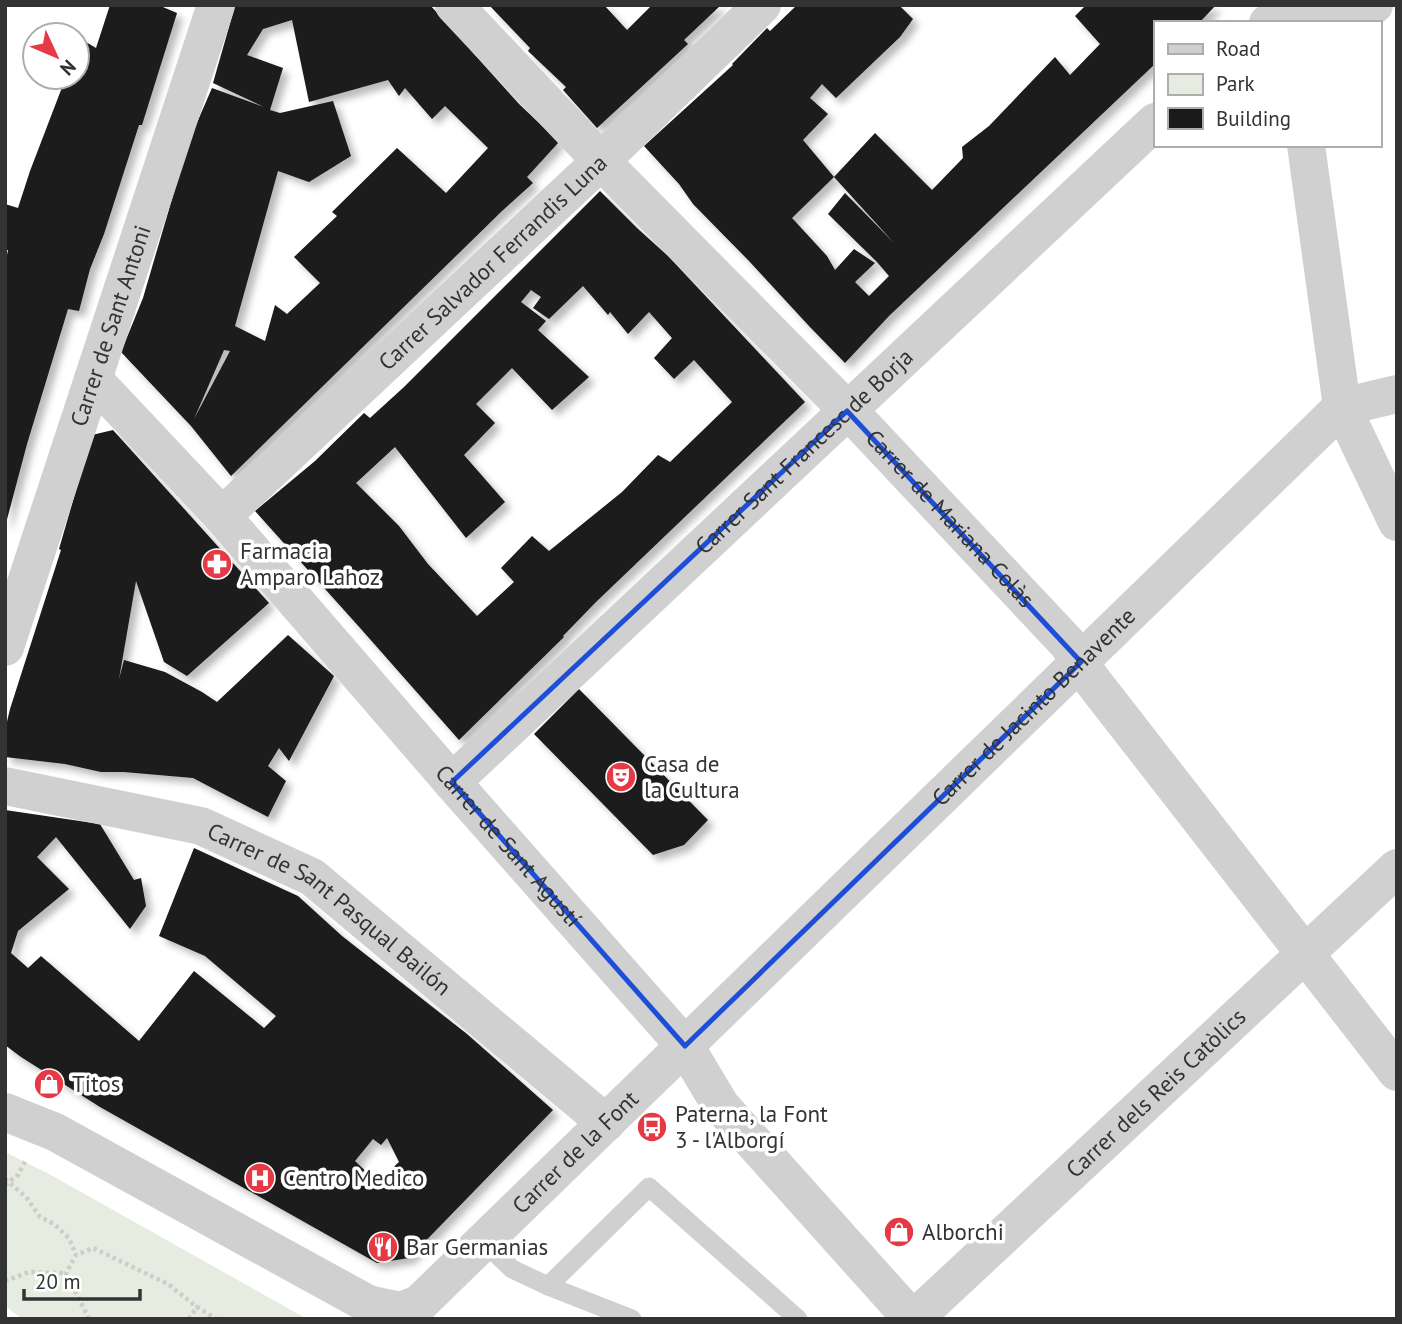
<svg xmlns="http://www.w3.org/2000/svg" width="1402" height="1324" font-family="'PT Sans',sans-serif">
  <style>
    .green { fill: #e6ecdf }
    .building { fill: #1a1a1a; fill-rule: evenodd; filter: url(#shadow) }
    .lines { fill: none; stroke-linecap: round; stroke-linejoin: round }
    .path { stroke: #cdcdcd; stroke-width: 4.5; stroke-dasharray: 3.5 3.5; stroke-linecap: butt }
    .lane { stroke: #d0d0d0; stroke-width: 19 }
    .street { stroke: #d0d0d0; stroke-width: 38 }
    .marked { fill: none; stroke: #1d4ed8; stroke-width: 5; stroke-linejoin: round }
    .labels { text-anchor: middle; stroke-width: 7; stroke-linejoin: round; paint-order: stroke }
    .street-label { font-size: 23px; fill: #333; stroke: #fff }
    .poi-label { font-size: 23px; fill: #333; stroke: #fff; text-anchor: start }
  </style>
  <defs>
    <filter id="shadow"><feDropShadow dx="6" dy="6" stdDeviation="3.5" flood-color="#0004"/></filter>
  </defs>
  <rect width="100%" height="100%" fill="#fff"/>
  <polygon class="green" points="5,1152 49,1174 307,1319 22,1319 5,1306"/>
  <g class="building">
    <polygon points="110,5 158,5 177,13 142,125 139,125 104,234 90,269 79,311 68,309 27,444 5,527 5,265 8,250 5,250 5,204 18,208 30,171 66,77 77,77 77,45 79,38 96,48"/>
    <path d="M239 5H430L519 104 559 142 527 177 533 183 502 211 231 476 191 426 121 352 143 298 189 141 212 88 264 107 213 83 235 6ZM292 20 309 102 388 80 399 96 405 88 432 119 445 106 488 148 446 193 397 148 332 212 337 216 294 257 320 283 287 314 275 305 265 341 235 326 278 171 309 182 351 156 333 101 280 113 270 110 283 68 247 55 263 29ZM224 350 230 351 194 419Z"/>
    <polygon points="489,5 604,5 627,30 652,5 721,5 684,40 688,44 597,128 563,90 566,87 528,51 530,48"/>
    <polygon points="797,5 899,5 913,19 900,37 836,98 822,84 810,98 828,114 803,140 834,177 792,218 827,256 835,270 854,249 875,263 855,282 869,296 889,276 877,262 828,214 845,193 895,244 834,177 875,133 932,190 963,158 962,147 989,126 1055,57 1070,75 1100,44 1075,16 1086,5 1216,5 1199,23 1155,23 1155,64 889,316 845,363 809,326 749,261 693,204 679,184 644,146 733,65 732,64 767,28 770,31"/>
    <path d="M600 191 637 228 668 256 805 402 596 602 563 636 564 637 459 740 361 629 255 511 315 461 364 413 370 418 404 387ZM583 286 608 315 610 312 628 334 649 312 672 338 654 358 674 379 694 360 732 402 670 462 658 455 622 492 549 551 532 536 501 568 514 582 477 616 428 564 399 526 356 483 395 447 466 538 505 502 464 455 495 423 476 404 512 368 552 410 589 377 538 330 546 321 521 302 531 290 541 297 533 308 549 319Z"/>
    <polygon points="113,430 269,603 187,676 164,662 136,581 119,679 124,660 165,672 202,692 217,702 288,635 334,676 289,761 279,748 268,766 286,781 268,817 193,778 124,772 101,772 65,764 5,757 5,730 10,709 61,550 59,549 92,435"/>
    <polygon points="579,689 708,820 684,845 653,855 534,734"/>
    <path d="M5 810 100 824 134 880 141 878 146 906 130 929 56 837 37 857 69 889 18 931 11 953 28 968 41 956 139 1041 194 971 264 1028 276 1016 205 956 159 936 194 848 298 896 342 936 467 1034 553 1110 409 1258 377 1263 100 1107 21 1057 5 1045ZM387 1138 399 1162 377 1182 355 1161 373 1139 381 1145Z"/>
  </g>
  <g class="lines">
    <g class="path">
      <polyline points="5,1179 26,1197 40,1217 54,1224 69,1238 76,1255"/>
      <polyline points="5,1185 18,1175 26,1160"/>
      <polyline points="5,1281 29,1272 65,1273"/>
      <polyline points="89,1319 66,1273 76,1255 93,1248 168,1284 197,1307"/>
      <polyline points="189,1319 197,1307 216,1319"/>
    </g>
    <g class="lane">
      <polyline points="483,1241 512,1269 548,1286 632,1319"/>
      <polyline points="548,1286 649,1187 798,1319"/>
    </g>
    <g class="street">
      <path id="s1" d="M454 5 601 161 865 428 1068 644 1091 679 1397 1072"/>
      <polyline points="1268,23 1374,5"/>
      <polyline points="1306,145 1342,407 1397,522"/>
      <path id="s2" d="M93 379 222 516 452 782 685 1046 721 1106 912 1319"/>
      <path id="s3" d="M222 516 601 161 762 5"/>
      <path id="s4" d="M5 647 216 5"/>
      <path id="s5" d="M452 782 1155 122"/>
      <path id="s6" d="M5 786 201 826 312 877 606 1123"/>
      <path id="s7" d="M5 1112 55 1132 368 1304 401 1311 419 1304 1342 407 1397 394"/>
      <path id="s8" d="M914 1319 1397 868"/>
    </g>
  </g>
  <path class="marked" d="M847 411 1081 662 685 1046 452 782Z"/>
  <defs>
    <g id="pharmacy-disc" transform="scale(1.575)"><circle r="9.5" fill="#e63946" stroke="#fff"/><path d="M-2-6h4v4h4v4h-4v4h-4v-4h-4v-4h4Z" fill="#fff"/></g>
    <g id="theatre-disc" transform="scale(1.575)"><circle r="9.5" fill="#e63946" stroke="#fff"/><path d="M-5-5.5Q0-4 5-5.5V0Q5 5 0 6Q-5 5-5 0ZM-3.3-2.5H-1v1.5H-3.3ZM1-2.5H3.3v1.5H1ZM-2.8 1Q0 5.5 2.8 1Z" fill="#fff"/></g>
    <g id="shop-disc" transform="scale(1.575)"><circle r="9.5" fill="#e63946" stroke="#fff"/><path d="M-5-2.5h2.3a2.7 3.5 0 0 1 5.4 0H5L5.5 6h-11ZM-1.5-2.5h3a1.5 2.3 0 0 0-3 0Z" fill="#fff"/></g>
    <g id="bus-disc" transform="scale(1.575)"><circle r="9.5" fill="#e63946" stroke="#fff"/><path d="M-5-6H5V4H4V6H2V4H-2V6H-4V4H-5ZM-3.5-4V0h7V-4ZM-3.5 1.2v1.5H-2V1.2ZM2 1.2v1.5H3.5V1.2Z" fill="#fff"/></g>
    <g id="hospital-disc" transform="scale(1.575)"><circle r="9.5" fill="#e63946" stroke="#fff"/><path d="M-5-5h3v3.5h4V-5h3V5h-3V1.5h-4V5h-3Z" fill="#fff"/></g>
    <g id="restaurant-disc" transform="scale(1.575)"><circle r="9.5" fill="#e63946" stroke="#fff"/><path d="M-5-6h1v4h1v-4h1v4h1v-4h1v5L-1.5 .5V6h-2V.5L-5-1ZM5-6V6H3V1.5H1.5Q1.5-4 5-6Z" fill="#fff"/></g>
  </defs>
  <g fill-rule="evenodd">
    <use href="#pharmacy-disc" x="217" y="564"/>
    <use href="#theatre-disc" x="621" y="777"/>
    <use href="#shop-disc" x="49" y="1084"/>
    <use href="#bus-disc" x="652" y="1127"/>
    <use href="#hospital-disc" x="260" y="1178"/>
    <use href="#shop-disc" x="899" y="1232"/>
    <use href="#restaurant-disc" x="383" y="1247"/>
  </g>
  <g class="labels">
    <g class="street-label">
      <text dy="8" stroke="none"><textPath href="#s3" startOffset="371">Carrer Salvador Ferrandis Luna</textPath></text>
      <text dy="8" stroke="none"><textPath href="#s4" startOffset="338">Carrer de Sant Antoni</textPath></text>
      <text dy="8" stroke="none"><textPath href="#s5" startOffset="483">Carrer Sant Francesc de Borja</textPath></text>
      <text dy="8" stroke="none"><textPath href="#s1" startOffset="714">Carrer de Mariana Colàs</textPath></text>
      <text dy="8" stroke="none"><textPath href="#s7" startOffset="1321">Carrer de Jacinto Benavente</textPath></text>
      <text dy="8" stroke="none"><textPath href="#s2" startOffset="625">Carrer de Sant Agustí</textPath></text>
      <text dy="8" stroke="none"><textPath href="#s6" startOffset="354">Carrer de Sant Pasqual Bailón</textPath></text>
      <text dy="8" stroke="none"><textPath href="#s8" startOffset="331">Carrer dels Reis Catòlics</textPath></text>
      <text dy="8" stroke="none"><textPath href="#s7" startOffset="682">Carrer de la Font</textPath></text>
    </g>
    <g class="poi-label">
      <text x="240" y="559">Farmacia<tspan x="240" dy="26">Amparo Lahoz</tspan></text>
      <text x="644" y="772">Casa de<tspan x="644" dy="26">la Cultura</tspan></text>
      <text x="72" y="1092">Titos</text>
      <text x="675" y="1122">Paterna, la Font<tspan x="675" dy="26">3 - l'Alborgí</tspan></text>
      <text x="283" y="1186">Centro Medico</text>
      <text x="922" y="1240">Alborchi</text>
      <text x="406" y="1255">Bar Germanias</text>
    </g>
  </g>
  <rect width="1402" height="1324" fill="none" stroke="#333333" stroke-width="14"/>
  <rect x="1154" y="21" width="228" height="126" fill="#ffffff" stroke="#adadad" stroke-width="2"/>
  <rect x="1168" y="44" width="35" height="10" fill="#d0d0d0" stroke="#adadad" stroke-width="2"/>
  <text x="1216" y="56" font-size="21" fill="#333333">Road</text>
  <rect x="1168" y="74" width="35" height="21" fill="#e6ecdf" stroke="#adadad" stroke-width="2"/>
  <text x="1216" y="91" font-size="21" fill="#333333">Park</text>
  <rect x="1168" y="108" width="35" height="21" fill="#1a1a1a" stroke="#adadad" stroke-width="2"/>
  <text x="1216" y="126" font-size="21" fill="#333333">Building</text>
  <g transform="translate(56 56) rotate(134)"><circle r="33" fill="#ffffff" stroke="#adadad" stroke-width="2"/>
  <path d="M0-5L12 26L0 18L-12 26Z" fill="#e63946"/>
  <text y="-10" font-size="19" font-weight="bold" text-anchor="middle" fill="#333333">N</text>
  </g>
  <path d="M24 1289v10h116v-10" fill="none" stroke="#333333" stroke-width="3.5"/>
  <text x="35" y="1289" font-size="21" fill="#333333" stroke="#ffffff" stroke-width="5" paint-order="stroke">20 m</text>
</svg>
